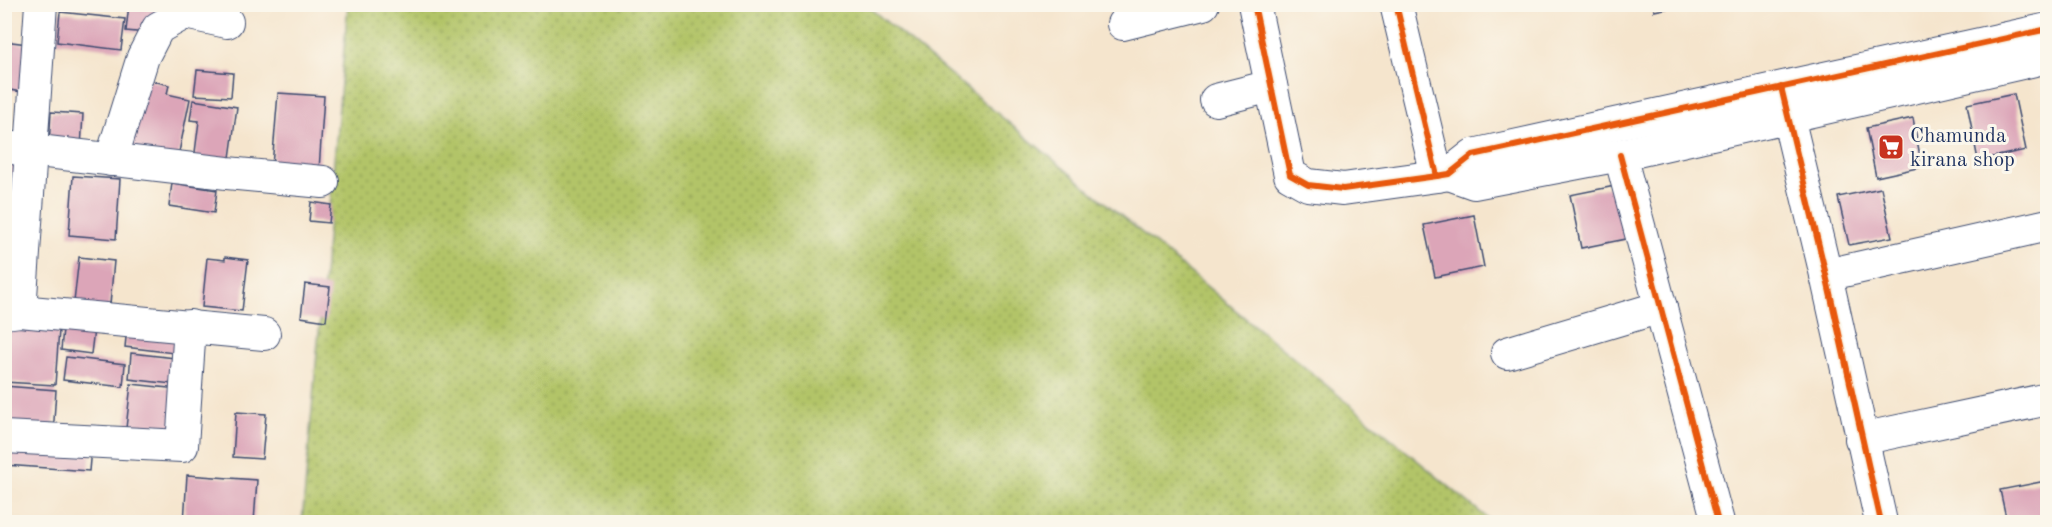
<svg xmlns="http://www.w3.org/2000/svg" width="2052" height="527" font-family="'Old Standard TT',serif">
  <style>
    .grass { fill: url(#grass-dots); stroke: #667a63; stroke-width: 1.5 }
    .building { fill: #dca5b8 }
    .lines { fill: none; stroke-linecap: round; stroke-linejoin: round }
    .minor-casing { stroke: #3c4a6f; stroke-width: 34 }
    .minor { stroke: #fff; stroke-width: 32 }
    .cycleway-casing { stroke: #fbf7ec; stroke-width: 10 }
    .cycleway { stroke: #e8590c; stroke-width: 6 }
    .labels { text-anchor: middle; stroke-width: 6; stroke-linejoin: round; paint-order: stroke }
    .poi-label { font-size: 21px; fill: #1b2f5e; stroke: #fbf7ec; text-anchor: start }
  </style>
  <defs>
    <pattern id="grass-dots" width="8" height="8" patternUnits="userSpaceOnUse" patternTransform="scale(1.5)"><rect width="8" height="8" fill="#b2c468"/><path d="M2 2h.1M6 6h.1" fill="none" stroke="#90a059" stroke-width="1.8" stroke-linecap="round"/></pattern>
  </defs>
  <rect width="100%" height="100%" fill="#fbf7ec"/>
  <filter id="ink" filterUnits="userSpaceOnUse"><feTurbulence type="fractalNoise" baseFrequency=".0167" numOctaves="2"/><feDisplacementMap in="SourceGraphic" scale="12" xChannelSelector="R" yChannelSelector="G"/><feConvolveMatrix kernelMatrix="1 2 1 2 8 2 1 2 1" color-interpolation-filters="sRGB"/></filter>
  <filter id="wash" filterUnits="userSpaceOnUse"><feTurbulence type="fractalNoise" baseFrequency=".008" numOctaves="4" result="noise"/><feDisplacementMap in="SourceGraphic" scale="24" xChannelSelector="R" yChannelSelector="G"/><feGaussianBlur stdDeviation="1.35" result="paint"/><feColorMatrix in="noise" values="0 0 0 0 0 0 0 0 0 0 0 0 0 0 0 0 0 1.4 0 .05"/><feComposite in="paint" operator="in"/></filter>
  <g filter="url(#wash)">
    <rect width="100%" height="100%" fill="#f5e5cd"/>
    <polygon class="grass" points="348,4 866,5 1492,522 302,522"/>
    <g id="blocks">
      <g class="building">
        <polygon points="129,4 166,4 164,19 148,33 126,31"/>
        <polygon points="1653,4 1680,4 1680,6 1654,11"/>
        <polygon points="60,12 125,19 121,50 57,42"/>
        <polygon points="4,41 35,45 28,93 4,89"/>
        <polygon points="197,70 233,73 231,97 194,95"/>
        <polygon points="141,78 169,85 167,94 190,99 177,162 126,150"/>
        <polygon points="278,93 324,96 319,170 272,166"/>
        <polygon points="2014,94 2026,150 1978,160 1967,104"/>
        <polygon points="193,100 237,107 229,165 194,160 199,121 190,120"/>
        <polygon points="51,112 83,114 81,148 49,146"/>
        <polygon points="1913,118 1922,167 1876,177 1866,128"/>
        <polygon points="4,151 26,153 20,225 4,223"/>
        <polygon points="73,176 120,179 116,239 69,235"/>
        <polygon points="172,183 217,190 214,213 169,206"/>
        <polygon points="1620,185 1631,238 1581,248 1570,195"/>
        <polygon points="1881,188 1892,237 1849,245 1838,197"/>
        <polygon points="311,202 331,205 329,223 309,221"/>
        <polygon points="1474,215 1484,267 1435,277 1424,225"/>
        <polygon points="4,238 16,239 14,264 4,263"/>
        <polygon points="79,257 114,261 109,315 73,311"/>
        <polygon points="225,257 248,260 242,311 202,307 207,258 225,260"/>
        <polygon points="305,284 330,287 326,321 301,317"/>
        <polygon points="64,318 95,321 91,354 61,350"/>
        <polygon points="4,326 59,330 55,385 4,382"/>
        <polygon points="127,328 176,334 174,353 125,347"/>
        <polygon points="131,353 175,358 172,384 129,379"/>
        <polygon points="66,357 125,364 123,387 63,380"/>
        <polygon points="131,384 178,389 172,443 125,437"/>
        <polygon points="4,386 56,390 53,436 4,432"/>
        <polygon points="236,412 266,414 262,459 233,457"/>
        <polygon points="5,441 91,448 89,471 5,465"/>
        <polygon points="187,475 257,480 254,522 184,522"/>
        <polygon points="2046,481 2048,522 2007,522 2000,490"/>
      </g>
    </g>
  </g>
  <g filter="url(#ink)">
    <use href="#blocks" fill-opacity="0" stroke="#3c4a6f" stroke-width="1.5"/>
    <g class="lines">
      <g class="minor-casing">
        <g id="minor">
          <polyline points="1254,4 1290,175 1308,185 1343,189 1437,176"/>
          <polyline points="1396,4 1437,176 1449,174 1473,155 2048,29"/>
          <polyline points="1123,24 1203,4"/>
          <polyline points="1783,96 1826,275 1881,522"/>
          <polyline points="1216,100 1271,86"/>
          <polyline points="4,147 227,173 323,182"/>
          <polyline points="1620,155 1718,522"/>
          <polyline points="111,160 143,57 158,28 185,13 227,22"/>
          <polyline points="1449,174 1474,183 1620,155 2048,57"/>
          <polyline points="1826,275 2048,225"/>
          <polyline points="20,311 41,4"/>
          <polyline points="4,313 20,311 264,334"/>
          <polyline points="1507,353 1661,307"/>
          <polyline points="4,437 182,446 190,326"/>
          <polyline points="1861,439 2048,399"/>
        </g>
      </g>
      <use href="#minor" class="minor"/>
      <g class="cycleway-casing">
        <g id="cycleway">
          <polyline points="1254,4 1290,175 1308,185 1343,189 1437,176"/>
          <polyline points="1396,4 1437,176 1449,174 1473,155 2048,29"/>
          <polyline points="1781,87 1826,275 1881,522"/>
          <polyline points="1620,155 1718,522"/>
        </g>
      </g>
      <use href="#cycleway" class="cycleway"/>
    </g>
  </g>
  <defs>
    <g id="supermarket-square" transform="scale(1.35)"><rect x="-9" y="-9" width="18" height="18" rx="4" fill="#c8321e" stroke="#fbf7ec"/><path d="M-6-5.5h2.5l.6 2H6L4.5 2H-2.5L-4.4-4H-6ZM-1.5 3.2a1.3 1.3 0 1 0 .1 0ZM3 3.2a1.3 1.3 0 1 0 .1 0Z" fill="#fff"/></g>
  </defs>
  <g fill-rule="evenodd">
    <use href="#supermarket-square" x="1891" y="147"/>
  </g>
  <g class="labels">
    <g class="poi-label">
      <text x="1910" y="142">Chamunda<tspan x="1910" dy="24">kirana shop</tspan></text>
    </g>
  </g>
  <rect width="2052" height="527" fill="none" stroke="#fbf7ec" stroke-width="24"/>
</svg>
